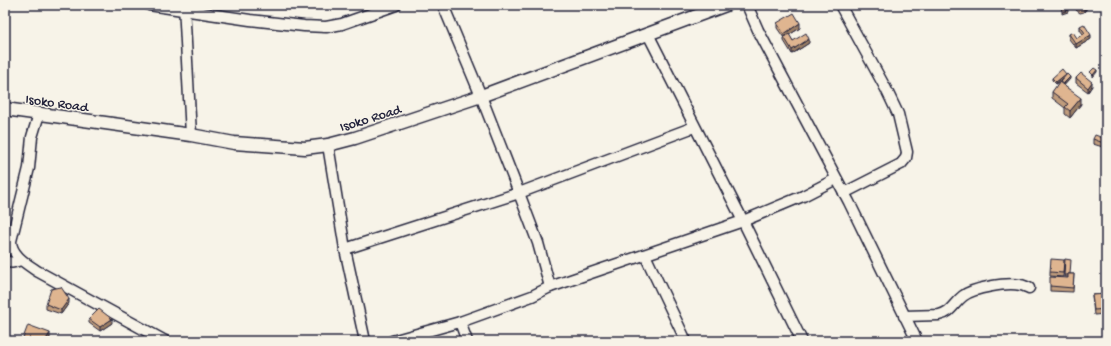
<svg xmlns="http://www.w3.org/2000/svg" width="1111" height="346" font-family="'Gochi Hand',sans-serif">
  <style>
    .lines { fill: none; stroke-linecap: round; stroke-linejoin: round }
    .minor-casing { stroke: #22223b; stroke-width: 13 }
    .tertiary-casing { stroke: #22223b; stroke-width: 15 }
    .minor { stroke: #f7f3e8; stroke-width: 10 }
    .tertiary { stroke: #f7f3e8; stroke-width: 12 }
    .wall { fill: #c09c7c; stroke: #22223b }
    .shaded-wall { fill: #9c7f65; stroke: #22223b }
    .building { fill: #dfb590; stroke: #22223b }
    .labels { text-anchor: middle; stroke-width: 3; stroke-linejoin: round; paint-order: stroke }
    .street-label { font-size: 14px; fill: #22223b; stroke: #f7f3e8 }
  </style>
  <rect width="100%" height="100%" fill="#f7f3e8"/>
  <filter id="ink" filterUnits="userSpaceOnUse"><feTurbulence type="fractalNoise" baseFrequency=".025" numOctaves="2"/><feDisplacementMap in="SourceGraphic" scale="8" xChannelSelector="R" yChannelSelector="G"/><feConvolveMatrix kernelMatrix="1 2 1 2 8 2 1 2 1" color-interpolation-filters="sRGB"/></filter>
  <g filter="url(#ink)">
    <g class="lines">
      <g class="minor-casing">
        <g id="minor">
          <polyline points="149,5 250,20 304,26 326,27 342,24 396,5"/>
          <polyline points="184,5 191,135"/>
          <polyline points="443,5 481,96 519,193 538,243 550,287"/>
          <polyline points="747,5 758,30 849,202 917,341"/>
          <polyline points="840,5 886,89 898,114 907,152 906,158 901,164 844,193"/>
          <polyline points="648,34 743,221 802,341"/>
          <path d="M39 114 32 137 29 168 11 241C11 255 27 264 37 271L165 341"/>
          <polyline points="328,145 345,249 365,341"/>
          <polyline points="345,249 519,193 694,127"/>
          <polyline points="645,255 686,341"/>
          <path d="M5 261C11 264 15 262 21 260"/>
          <path d="M904 316 939 315C952 312 953 304 963 296 973 288 1007 282 1020 285 1023 285 1026 287 1029 288"/>
          <polyline points="460,322 467,341"/>
          <polyline points="392,341 460,322 532,296 550,287 743,221 803,196 836,179"/>
        </g>
      </g>
      <g class="tertiary-casing">
        <polyline id="tertiary" points="5,109 191,135 234,143 305,148 328,145 355,138 481,96 726,5"/>
      </g>
      <use href="#minor" class="minor"/>
      <use href="#tertiary" class="tertiary"/>
    </g>
    <g class="wall">
      <polygon points="1076,5 1087,5 1087,8 1084,12 1080,13 1076,10"/>
      <polygon points="777,23 800,28 789,35 793,41 809,43 792,54 784,41 784,38 777,28"/>
      <polygon points="1080,26 1091,39 1076,48 1069,39 1069,34 1077,38 1083,34 1080,30"/>
      <polygon points="1066,75 1070,79 1064,85 1081,104 1070,118 1065,114 1065,108 1052,98 1052,92 1065,77 1056,84 1052,80 1052,78"/>
      <polygon points="1076,78 1092,86 1088,92 1076,83"/>
      <polygon points="1093,139 1106,139 1106,148 1093,144"/>
      <polygon points="1065,259 1070,274 1074,274 1073,292 1050,291 1050,286 1068,278 1068,277 1064,277"/>
      <polygon points="1064,264 1063,277 1050,276 1050,272"/>
      <polygon points="1106,294 1106,314 1094,315 1092,295"/>
      <polygon points="69,303 61,314 46,309 46,304"/>
      <polygon points="89,319 112,323 100,331 89,323"/>
    </g>
    <g class="shaded-wall">
      <polygon points="1060,5 1066,5 1060,8"/>
      <polygon points="1086,5 1087,5 1087,8 1084,12 1084,7"/>
      <polygon points="1068,10 1068,12 1062,14 1062,12"/>
      <polygon points="800,23 800,28 784,38 784,34"/>
      <polygon points="1091,35 1091,39 1076,48 1076,44"/>
      <polygon points="809,39 809,43 792,54 792,50"/>
      <polygon points="1097,70 1097,72 1093,77 1093,75"/>
      <polygon points="1066,74 1066,76 1056,84 1056,82"/>
      <polygon points="1070,77 1070,79 1061,89 1061,87"/>
      <polygon points="1092,82 1092,86 1088,92 1088,88"/>
      <polygon points="1081,98 1081,104 1070,118 1070,111"/>
      <polygon points="69,299 69,303 61,314 61,310"/>
      <polygon points="112,319 112,323 100,331 100,327"/>
      <polygon points="50,333 50,338 48,341 45,341"/>
    </g>
    <g class="building">
      <polygon points="1067,5 1068,10 1062,12 1061,7"/>
      <polygon points="1076,5 1086,5 1084,7 1080,8"/>
      <polygon points="794,13 800,23 784,34 777,23"/>
      <polygon points="1084,24 1091,35 1076,44 1069,34 1073,32 1077,38 1085,33 1080,26"/>
      <polygon points="806,33 809,39 792,50 784,37 789,34 793,41"/>
      <polygon points="1094,68 1097,70 1093,75 1090,72"/>
      <polygon points="1062,69 1066,74 1056,82 1052,78"/>
      <polygon points="1081,73 1092,82 1088,88 1076,78"/>
      <polygon points="1067,74 1070,77 1063,84 1060,82"/>
      <polygon points="1059,82 1081,98 1070,111 1065,107 1068,104 1052,92"/>
      <polygon points="1095,135 1106,139 1106,144 1093,139"/>
      <polygon points="1051,259 1064,260 1063,273 1050,272"/>
      <polygon points="1065,259 1071,260 1070,274 1068,274 1068,275 1064,275"/>
      <polygon points="1068,274 1074,274 1073,288 1050,286 1050,277 1068,278"/>
      <polygon points="61,287 69,299 61,310 46,304 51,289"/>
      <polygon points="1106,294 1106,309 1094,310 1092,295"/>
      <polygon points="99,309 112,319 100,327 89,319"/>
      <polygon points="28,325 50,333 45,341 22,341"/>
    </g>
  </g>
  <g class="labels">
    <g class="street-label">
      <text transform="translate(57 102) rotate(8)" y="5">Isoko Road</text>
      <text transform="translate(370 117) rotate(-17)" y="5">Isoko Road</text>
    </g>
  </g>
  <rect width="1111" height="346" fill="none" stroke="#f7f3e8" stroke-width="20"/>
  <rect x="10" y="10" width="1091" height="326" fill="none" stroke="#22223b" stroke-width="1.5" filter="url(#ink)"/>
</svg>
